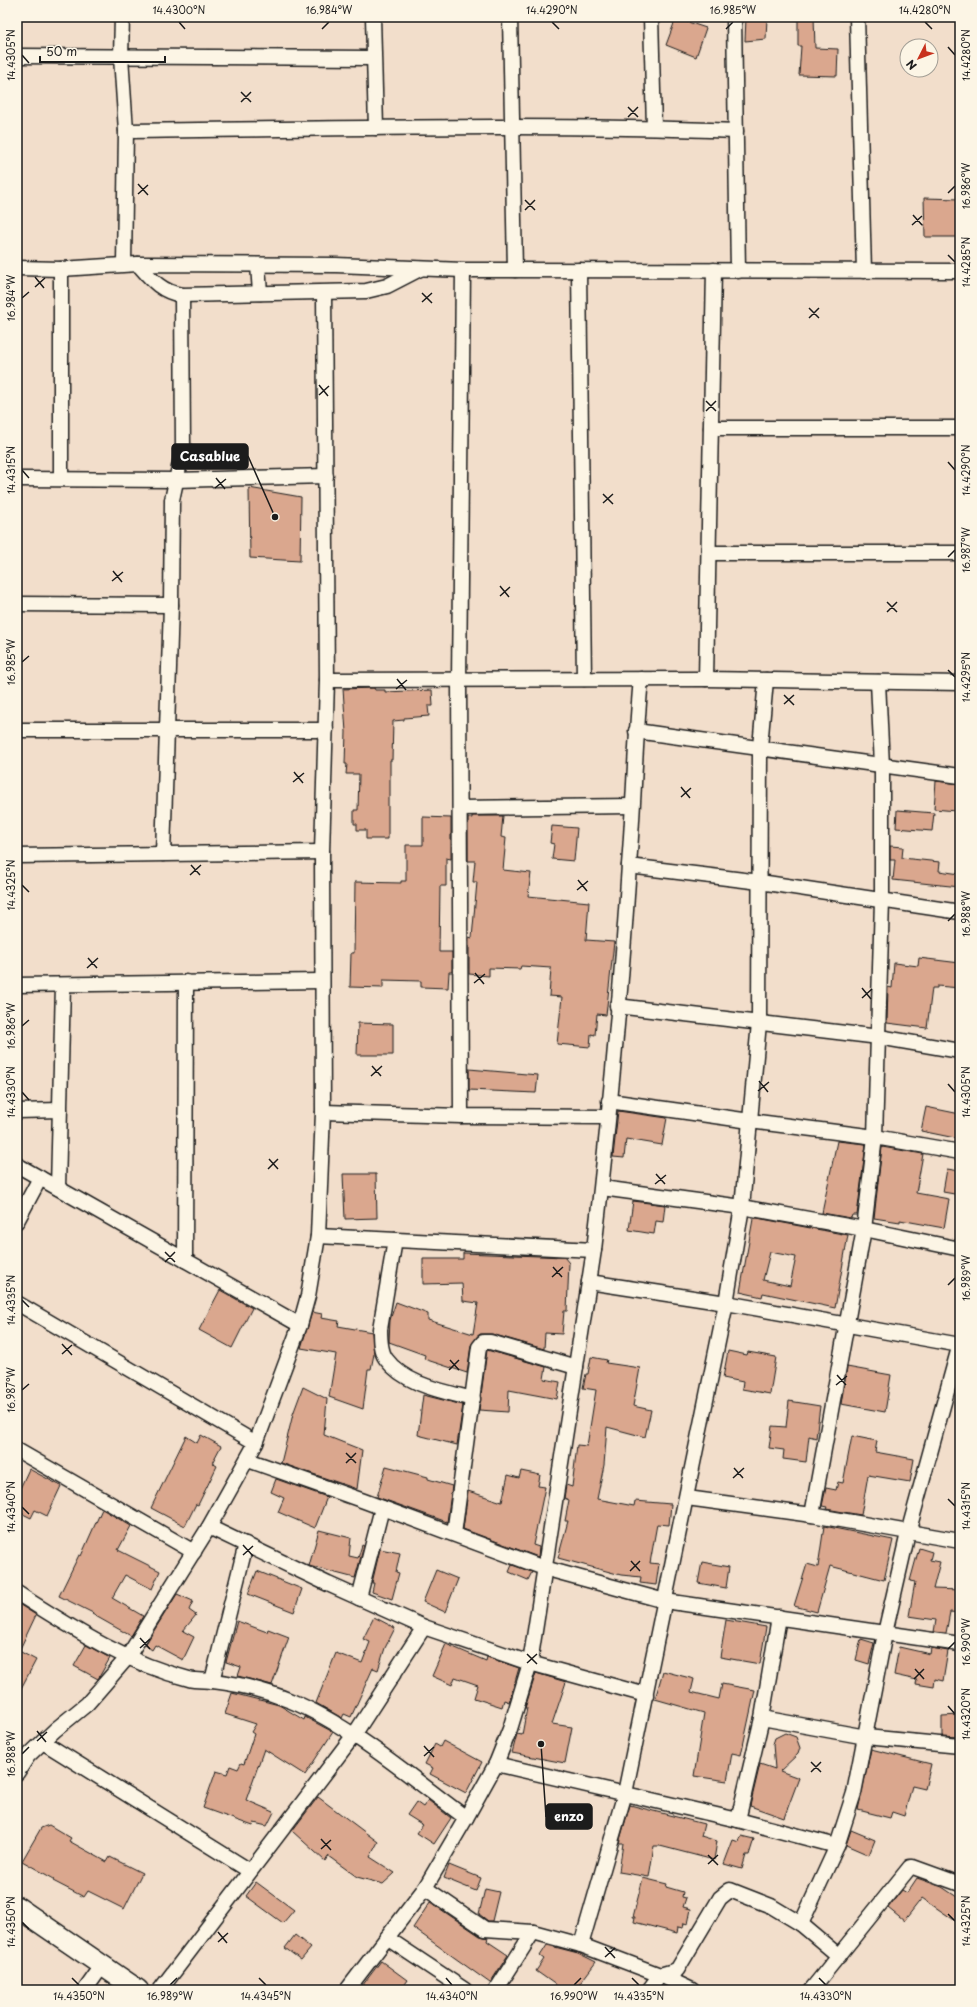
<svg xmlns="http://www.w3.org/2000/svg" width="977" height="2007" font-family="'Playpen Sans',sans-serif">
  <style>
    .building { fill: #daa78e; stroke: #1c1c1c; fill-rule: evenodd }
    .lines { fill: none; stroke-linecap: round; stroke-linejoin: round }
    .street-casing { stroke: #1c1c1c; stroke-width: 17 }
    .secondary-casing { stroke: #1c1c1c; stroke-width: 23 }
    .street { stroke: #fcf5e5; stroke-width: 14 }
    .secondary { stroke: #fcf5e5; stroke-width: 20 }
    .ticks { fill: none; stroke: #1c1c1c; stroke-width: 1.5 }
    .leader { fill: none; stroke: #1c1c1c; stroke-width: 1.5 }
    .callout-dot { fill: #1c1c1c; stroke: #fcf5e5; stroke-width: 1.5 }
    .callout { fill: #1c1c1c; stroke: #1c1c1c; stroke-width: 1.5 }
    .callout-label { font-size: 13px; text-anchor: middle; font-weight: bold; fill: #fff }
    .neatline { fill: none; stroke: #1c1c1c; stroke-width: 1.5 }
    .ticks-label { font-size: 10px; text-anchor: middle; fill: #1c1c1c }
  </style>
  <rect width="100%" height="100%" fill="#f2decb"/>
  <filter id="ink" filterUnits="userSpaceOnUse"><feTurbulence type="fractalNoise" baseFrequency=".025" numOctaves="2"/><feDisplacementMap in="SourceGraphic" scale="8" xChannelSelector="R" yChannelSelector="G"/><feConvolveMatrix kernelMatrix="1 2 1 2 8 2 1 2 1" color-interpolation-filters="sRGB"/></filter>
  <g filter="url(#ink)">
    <g class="building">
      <polygon points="746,17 767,17 766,39 745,41"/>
      <polygon points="798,17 814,17 815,48 838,49 837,76 799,75 801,46 798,46"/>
      <polygon points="676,18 706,28 696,57 666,45"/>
      <polygon points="924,198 960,199 960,237 925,237"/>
      <polygon points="249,488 301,497 300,561 250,558"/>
      <polygon points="374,688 375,690 385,690 385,692 432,690 433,706 428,706 429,716 404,718 404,720 393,721 392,760 390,760 390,797 388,797 388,839 366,839 366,830 357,830 357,824 354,824 354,810 358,810 359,774 346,774 347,764 345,764 346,732 343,689"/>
      <polygon points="936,781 959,784 956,811 934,809"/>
      <polygon points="897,810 934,813 932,831 896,828"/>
      <polygon points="472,816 503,816 501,837 506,838 503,870 531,873 528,896 589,902 586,940 614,942 606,1015 597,1014 595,1035 591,1034 590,1047 557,1044 562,997 549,996 551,968 521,966 520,969 489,968 489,976 469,974 469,937 472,938 477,882 473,882 475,861 468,861 468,818 472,818"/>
      <polygon points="423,817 451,818 451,859 446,858 446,886 440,886 439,952 452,952 452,972 449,972 448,988 421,987 421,981 383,980 383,988 350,987 351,953 354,953 355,882 401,883 401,881 406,881 406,845 423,845"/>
      <polygon points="552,826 577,828 574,861 552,859 554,844 550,843"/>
      <polygon points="890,846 903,847 902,858 940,862 939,871 960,874 960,887 893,880 895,860 890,860"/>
      <polygon points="919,958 960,963 960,988 937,986 937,988 932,988 927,1028 887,1023 888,987 892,988 894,963 918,966"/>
      <polygon points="358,1023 393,1024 393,1055 357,1055"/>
      <polygon points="469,1069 538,1075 536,1093 469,1090"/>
      <polygon points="926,1107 960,1114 960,1139 921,1131"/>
      <polygon points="618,1111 667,1118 662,1145 626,1139 624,1158 613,1157"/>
      <polygon points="837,1141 866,1144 857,1215 852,1215 851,1218 822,1213"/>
      <polygon points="882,1147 923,1154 916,1193 949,1199 944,1228 900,1220 900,1222 874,1218"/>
      <polygon points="947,1169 960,1171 960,1195 943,1192"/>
      <polygon points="343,1174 376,1174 377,1218 345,1219"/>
      <polygon points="633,1201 665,1205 663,1222 656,1221 654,1234 629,1230"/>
      <path d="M757 1218 848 1235 835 1308 763 1293 762 1297 740 1292 753 1219ZM770 1252 796 1257 790 1286 763 1280Z"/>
      <polygon points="463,1253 564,1257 569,1263 567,1311 564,1311 562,1334 545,1333 544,1349 492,1334 480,1334 471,1345 467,1373 424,1359 425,1355 389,1342 390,1320 396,1302 428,1314 428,1320 473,1334 478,1303 463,1301 462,1283 423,1284 423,1259 463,1259"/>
      <polygon points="220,1290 252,1308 232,1348 199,1330"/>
      <polygon points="312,1312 322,1314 321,1318 339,1321 338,1326 372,1332 374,1354 371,1369 368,1369 363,1409 329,1397 336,1354 301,1348"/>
      <polygon points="487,1350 546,1367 544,1379 560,1382 557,1399 509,1390 508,1412 479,1410"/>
      <polygon points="728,1351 747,1355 748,1352 776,1357 770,1394 742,1389 743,1382 723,1378"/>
      <polygon points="591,1357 607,1360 606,1363 640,1368 633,1406 651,1410 645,1437 607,1427 604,1465 597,1499 634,1506 635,1501 671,1504 669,1525 657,1524 650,1563 659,1564 656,1585 640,1583 641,1577 621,1575 558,1558 568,1521 565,1521 569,1500 564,1498 566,1485 572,1487 577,1445 587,1446 596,1390 583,1388 586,1374 588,1374"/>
      <polygon points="847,1367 891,1375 885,1412 841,1404"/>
      <polygon points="303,1387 327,1399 324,1435 362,1450 357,1489 281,1463 293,1414"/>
      <polygon points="423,1395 463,1405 457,1445 418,1435"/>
      <polygon points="789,1401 820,1406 816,1438 809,1436 806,1462 783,1459 784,1450 769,1448 772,1426 786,1427"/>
      <polygon points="201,1435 221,1446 212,1463 217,1466 198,1505 196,1504 185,1526 151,1508 186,1436 197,1443"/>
      <polygon points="852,1436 877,1441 875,1452 914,1459 910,1482 868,1475 861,1515 826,1509 827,1507 822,1506 826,1488 836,1490 838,1482 843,1483"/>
      <polygon points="386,1466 428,1477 428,1479 452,1486 447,1522 377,1497"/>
      <polygon points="29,1469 61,1486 47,1516 35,1510 31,1518 17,1511 17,1495"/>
      <polygon points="521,1471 540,1475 538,1486 545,1487 533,1545 539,1547 538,1557 463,1529 468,1491 502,1502 508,1475 519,1478"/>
      <polygon points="276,1479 327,1497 315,1528 278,1512 284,1498 271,1492"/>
      <polygon points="102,1509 131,1526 118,1550 160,1571 152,1589 125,1575 112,1598 143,1616 131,1636 92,1614 93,1613 59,1596 79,1555 81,1556"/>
      <polygon points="824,1526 893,1540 884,1580 830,1566 817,1612 794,1606 807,1564 818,1567"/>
      <polygon points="319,1530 351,1538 349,1556 358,1558 362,1545 364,1546 355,1578 309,1566"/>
      <polygon points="919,1548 932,1552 930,1560 940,1562 933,1589 960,1590 960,1613 950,1612 946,1633 934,1632 936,1620 909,1616 915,1582 910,1581"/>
      <polygon points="380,1549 400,1553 396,1572 399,1573 392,1599 372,1592 374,1583 372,1583"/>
      <polygon points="702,1562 729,1567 726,1588 698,1583"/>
      <polygon points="512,1565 532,1572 528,1580 509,1572"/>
      <polygon points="436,1570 458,1579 445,1612 423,1602"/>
      <polygon points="257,1571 302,1589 294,1612 248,1594"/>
      <polygon points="177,1594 193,1601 189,1610 196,1615 183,1631 194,1637 183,1660 155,1645 152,1650 145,1645"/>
      <polygon points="17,1603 36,1615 19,1651 36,1660 17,1696"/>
      <polygon points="374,1617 395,1628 385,1648 378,1670 373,1668 351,1717 344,1714 342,1718 316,1703 336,1653 362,1663 370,1642 363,1639"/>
      <polygon points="726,1620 766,1627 760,1664 720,1657"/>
      <polygon points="237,1621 267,1632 268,1629 289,1637 272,1685 238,1676 241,1667 226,1662"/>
      <polygon points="861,1639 874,1643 869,1664 856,1660"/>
      <polygon points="446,1644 486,1661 487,1657 519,1668 509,1702 504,1700 502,1707 474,1698 478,1685 455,1677 452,1685 432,1676"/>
      <polygon points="86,1645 110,1658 98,1679 74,1666"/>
      <polygon points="899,1647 930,1654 931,1648 948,1651 943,1681 935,1679 934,1687 916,1684 917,1680 894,1675"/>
      <polygon points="663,1671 694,1679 691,1692 719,1699 722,1684 755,1690 741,1755 732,1753 727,1781 694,1776 704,1713 655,1699"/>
      <polygon points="536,1673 566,1682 552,1724 572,1727 565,1763 512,1753 517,1734 522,1735 527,1708 525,1708"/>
      <polygon points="232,1693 279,1705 304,1720 305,1717 333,1732 305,1775 264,1749 246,1800 274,1812 267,1826 254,1823 253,1826 203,1808 216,1771 227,1774 230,1766 238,1769 241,1763 244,1764 254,1734 251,1732 256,1724 225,1714"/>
      <polygon points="960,1715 960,1737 942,1736 942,1716"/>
      <polygon points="785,1733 796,1737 800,1748 798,1754 780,1771 799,1778 784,1818 750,1806 760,1764 775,1769 773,1744 775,1738"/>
      <polygon points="443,1741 482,1762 466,1793 430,1774 433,1768 425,1764 435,1744 440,1747"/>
      <polygon points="871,1749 931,1764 925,1789 912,1786 904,1816 892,1812 890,1818 858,1810"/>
      <polygon points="318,1797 378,1842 370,1857 395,1873 383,1884 357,1877 328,1856 325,1861 292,1831"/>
      <polygon points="428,1800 451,1818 434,1844 417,1833 423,1825 407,1815 416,1802 423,1807"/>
      <polygon points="630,1805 704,1824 701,1836 717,1841 714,1860 660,1846 654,1846 649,1877 619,1872 623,1843 619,1843"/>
      <polygon points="49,1825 71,1838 69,1841 107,1862 110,1857 142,1873 124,1909 88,1891 84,1897 53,1881 54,1879 22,1861 41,1828"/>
      <polygon points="851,1830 875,1840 869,1855 846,1845"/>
      <polygon points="741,1836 754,1839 749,1855 746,1855 742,1869 724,1864 733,1840 739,1842"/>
      <polygon points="449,1865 481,1878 476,1891 444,1878"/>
      <polygon points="643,1878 667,1884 666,1887 683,1892 682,1897 686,1898 683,1907 691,1909 688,1924 684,1923 683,1928 678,1927 677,1933 634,1922 635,1917 633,1917"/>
      <polygon points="917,1878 942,1887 960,1899 960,1924 922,1898 904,1921 888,1908 902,1890 907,1893"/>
      <polygon points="256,1882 294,1910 283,1923 246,1896"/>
      <polygon points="485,1889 499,1892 492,1921 488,1921 479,1914"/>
      <polygon points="430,1902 480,1936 488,1938 487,1941 508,1955 490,1983 413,1928"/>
      <polygon points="295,1935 311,1948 301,1960 285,1948"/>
      <polygon points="547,1945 578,1953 596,1962 575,1990 563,1990 536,1971 544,1959 540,1956"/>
      <polygon points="381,1961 407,1980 400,1990 359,1990"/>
    </g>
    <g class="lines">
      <g class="street-casing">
        <g id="street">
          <polyline points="122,17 121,57 126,131 124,264"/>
          <polyline points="373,17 376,128"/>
          <polyline points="510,17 515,270"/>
          <polyline points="651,17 654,128"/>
          <polyline points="734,17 738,271"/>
          <polyline points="857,17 864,271"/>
          <polyline points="17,56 373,58"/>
          <path d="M126 131C329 129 533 123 736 131"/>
          <path d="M138 264C151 279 161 292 182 295L366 291 387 286 420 269"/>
          <polyline points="258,265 260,293"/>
          <polyline points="17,268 61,269 138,264 336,265 463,270 960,271"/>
          <polyline points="61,269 61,479"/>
          <polyline points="579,270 584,679"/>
          <polyline points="711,428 960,428"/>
          <polyline points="17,479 175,480 326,476"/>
          <polyline points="710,553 960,553"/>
          <polyline points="17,604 171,605"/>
          <polyline points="706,679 714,270"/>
          <polyline points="327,680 706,679 960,683"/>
          <polyline points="17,730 326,730"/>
          <polyline points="636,731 960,776"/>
          <polyline points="461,808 632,806"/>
          <polyline points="163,854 171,605 172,500 183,448 182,295"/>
          <polyline points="17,856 322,852"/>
          <polyline points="629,866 760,882 960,912"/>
          <polyline points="17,985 321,981"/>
          <polyline points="617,1006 879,1037 960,1051"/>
          <polyline points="609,1101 750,1121 875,1137 960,1152"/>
          <polyline points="17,1111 60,1110"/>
          <polyline points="323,1112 461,1116 607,1117"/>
          <polyline points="461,1116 459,681 463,270"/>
          <polyline points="17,1165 300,1325"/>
          <polyline points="58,1188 63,985"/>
          <polyline points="602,1188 742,1207 864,1229 960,1249"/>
          <polyline points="17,1221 40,1178"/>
          <polyline points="318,1236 594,1250"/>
          <path d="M395 1240 380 1329C380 1339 380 1351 386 1359 405 1385 443 1391 473 1399"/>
          <polyline points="185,1260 186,982"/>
          <polyline points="589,1282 726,1303 960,1345"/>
          <polyline points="17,1303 256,1443"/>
          <polyline points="17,1450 194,1552"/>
          <polyline points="248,1460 364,1501 544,1568 665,1601 960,1644"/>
          <polyline points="687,1498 812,1515 960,1541"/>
          <polyline points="812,1515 864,1229 875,1137 882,901 882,766 878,682"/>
          <polyline points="209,1527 328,1584 424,1627 530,1663 646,1695"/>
          <polyline points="454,1534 479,1347 483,1342 490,1342 576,1367"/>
          <path d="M17 1593C72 1628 125 1663 189 1679 196 1681 205 1680 213 1681 239 1684 267 1691 291 1701 352 1726 413 1779 466 1818"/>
          <polyline points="359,1598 382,1508"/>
          <polyline points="212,1681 246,1544"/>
          <polyline points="762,1718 866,1737 960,1746"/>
          <polyline points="43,1742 250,1871"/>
          <polyline points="496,1764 738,1820 837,1846"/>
          <polyline points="17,1773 28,1756 55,1730 87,1704 127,1658 209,1527 256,1443 300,1325 308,1296 318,1236 323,1112 322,852 327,680 324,293"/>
          <polyline points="738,1820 762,1718 779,1617"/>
          <polyline points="425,1888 485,1929 533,1932 581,1945 660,1975 692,1990"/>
          <polyline points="801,1924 837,1846 854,1793 885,1633 908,1533 960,1344"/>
          <polyline points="387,1938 465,1990"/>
          <polyline points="581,1945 625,1793 726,1303 742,1207 759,1023 760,747 766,680"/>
          <polyline points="85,1990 102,1966"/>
          <polyline points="160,1990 354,1735 424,1627"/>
          <path d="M347 1990 425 1888 466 1818 496 1764 510 1729 530 1663 594 1250C609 1122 621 994 629 865 634 803 635 741 641 679"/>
          <polyline points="496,1990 533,1932"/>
          <polyline points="649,1990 660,1975 677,1970 720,1898 730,1890 771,1906 801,1924 839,1956"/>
          <polyline points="811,1990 910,1867 913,1867 960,1884"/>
        </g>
      </g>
      <g class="secondary-casing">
        <polyline id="secondary" points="17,1907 138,1990"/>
      </g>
      <use href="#street" class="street"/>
      <use href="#secondary" class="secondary"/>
    </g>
  </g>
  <path class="ticks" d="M179 22 185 29M552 22 559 29M925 22 932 29M322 29 329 22M726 29 733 22M948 47 955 55M22 55 29 63M241 92 251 102M241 102 251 92M628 107 638 117M628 117 638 107M138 184 148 195M948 193 955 186M138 194 148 185M525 200 535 210M525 210 535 200M913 215 922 225M912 225 922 216M948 255 955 262M35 277 44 288M35 287 45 278M422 293 432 303M22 298 29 292M422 302 432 293M809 308 819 318M809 318 819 308M319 385 328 396M319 395 329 386M706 401 716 411M706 411 716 401M948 462 955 470M22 470 29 478M216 478 225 489M215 488 226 479M603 494 613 504M603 503 613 494M948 557 955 550M113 571 122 582M112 581 123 572M500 586 509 597M500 596 510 587M887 602 897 612M887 612 897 602M22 662 29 656M948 670 955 677M397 679 406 690M396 689 407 680M784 695 794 705M784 704 794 695M294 772 303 783M293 782 304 773M681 787 690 798M681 797 691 788M191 865 200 875M190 875 201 865M578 880 587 891M22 885 29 892M577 890 588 881M948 921 955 914M88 958 97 968M87 968 98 958M475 973 484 984M474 983 485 974M862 988 871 999M862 998 872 989M22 1026 29 1020M372 1066 381 1076M371 1076 382 1066M759 1081 768 1092M948 1084 955 1092M758 1091 769 1082M22 1092 29 1100M269 1159 278 1169M268 1169 278 1159M656 1174 665 1184M655 1184 666 1175M165 1252 175 1262M165 1262 175 1252M553 1267 562 1277M552 1277 563 1267M948 1285 955 1278M22 1300 29 1307M62 1344 72 1355M62 1354 72 1345M450 1360 459 1370M449 1370 459 1360M837 1375 846 1385M836 1385 847 1376M22 1390 29 1384M346 1453 356 1463M346 1463 356 1453M734 1468 743 1478M733 1478 744 1468M948 1499 955 1506M22 1507 29 1514M243 1545 253 1556M243 1555 253 1546M631 1561 640 1571M630 1571 640 1561M140 1638 150 1649M140 1648 150 1639M948 1649 955 1642M527 1654 537 1664M527 1663 537 1654M915 1669 924 1679M914 1679 924 1669M948 1706 955 1714M37 1731 46 1742M37 1741 47 1732M424 1746 434 1757M22 1754 29 1747M424 1756 434 1747M811 1762 821 1772M811 1772 821 1762M321 1839 331 1850M321 1849 331 1840M708 1855 718 1865M708 1864 718 1855M948 1914 955 1921M22 1922 29 1929M218 1932 227 1943M218 1942 228 1933M605 1947 615 1958M605 1957 615 1948M72 1978 79 1985M259 1978 266 1985M446 1978 452 1985M632 1978 639 1985M819 1978 826 1985M170 1985 177 1978M574 1985 581 1978"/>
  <path class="leader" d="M275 517L248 456M541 1744L546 1817"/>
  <g class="callout-dot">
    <circle cx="275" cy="517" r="4"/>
    <circle cx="541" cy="1744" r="4"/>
  </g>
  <g class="callout">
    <rect x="172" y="444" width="76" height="25" rx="4"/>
    <rect x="546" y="1804" width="46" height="25" rx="4"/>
  </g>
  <g class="callout-label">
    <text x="210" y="461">Casablue</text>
    <text x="569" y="1821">enzo</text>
  </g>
  <rect width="977" height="2007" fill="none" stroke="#fcf5e5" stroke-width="44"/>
  <g transform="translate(919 58) rotate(228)"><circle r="19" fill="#fcf5e5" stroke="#a29e95"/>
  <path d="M0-3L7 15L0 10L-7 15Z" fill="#c8321e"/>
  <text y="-6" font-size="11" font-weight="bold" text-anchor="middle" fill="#1c1c1c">N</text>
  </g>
  <path d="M40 56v6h125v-6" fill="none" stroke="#1c1c1c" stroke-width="2"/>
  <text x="46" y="56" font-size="12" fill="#1c1c1c" stroke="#fcf5e5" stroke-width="3" paint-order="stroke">50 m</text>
  <rect x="22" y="22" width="933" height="1963" class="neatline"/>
  <g class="ticks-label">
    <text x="179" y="14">14.4300°N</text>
    <text x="329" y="14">16.984°W</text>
    <text x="552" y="14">14.4290°N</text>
    <text x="733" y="14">16.985°W</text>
    <text x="925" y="14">14.4280°N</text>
    <text transform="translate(966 55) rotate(-90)" y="4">14.4280°N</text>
    <text transform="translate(11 55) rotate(-90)" y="4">14.4305°N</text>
    <text transform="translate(966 186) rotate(-90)" y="4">16.986°W</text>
    <text transform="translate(966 262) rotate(-90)" y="4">14.4285°N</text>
    <text transform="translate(11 298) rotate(-90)" y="4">16.984°W</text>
    <text transform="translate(966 470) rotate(-90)" y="4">14.4290°N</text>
    <text transform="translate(11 470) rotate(-90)" y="4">14.4315°N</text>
    <text transform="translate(966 550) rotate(-90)" y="4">16.987°W</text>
    <text transform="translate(11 662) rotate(-90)" y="4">16.985°W</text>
    <text transform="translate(966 677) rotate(-90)" y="4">14.4295°N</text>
    <text transform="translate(11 885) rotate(-90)" y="4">14.4325°N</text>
    <text transform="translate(966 914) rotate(-90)" y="4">16.988°W</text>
    <text transform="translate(11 1026) rotate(-90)" y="4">16.986°W</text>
    <text transform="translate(966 1092) rotate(-90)" y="4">14.4305°N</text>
    <text transform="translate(11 1092) rotate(-90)" y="4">14.4330°N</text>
    <text transform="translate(966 1278) rotate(-90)" y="4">16.989°W</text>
    <text transform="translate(11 1300) rotate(-90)" y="4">14.4335°N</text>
    <text transform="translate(11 1390) rotate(-90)" y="4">16.987°W</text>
    <text transform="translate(966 1506) rotate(-90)" y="4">14.4315°N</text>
    <text transform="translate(11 1507) rotate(-90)" y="4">14.4340°N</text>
    <text transform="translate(966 1642) rotate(-90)" y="4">16.990°W</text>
    <text transform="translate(966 1714) rotate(-90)" y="4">14.4320°N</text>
    <text transform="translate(11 1754) rotate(-90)" y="4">16.988°W</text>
    <text transform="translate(966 1921) rotate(-90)" y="4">14.4325°N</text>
    <text transform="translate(11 1922) rotate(-90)" y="4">14.4350°N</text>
    <text x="79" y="2000">14.4350°N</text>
    <text x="170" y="2000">16.989°W</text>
    <text x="266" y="2000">14.4345°N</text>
    <text x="452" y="2000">14.4340°N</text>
    <text x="574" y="2000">16.990°W</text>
    <text x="639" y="2000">14.4335°N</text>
    <text x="826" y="2000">14.4330°N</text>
  </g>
</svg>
